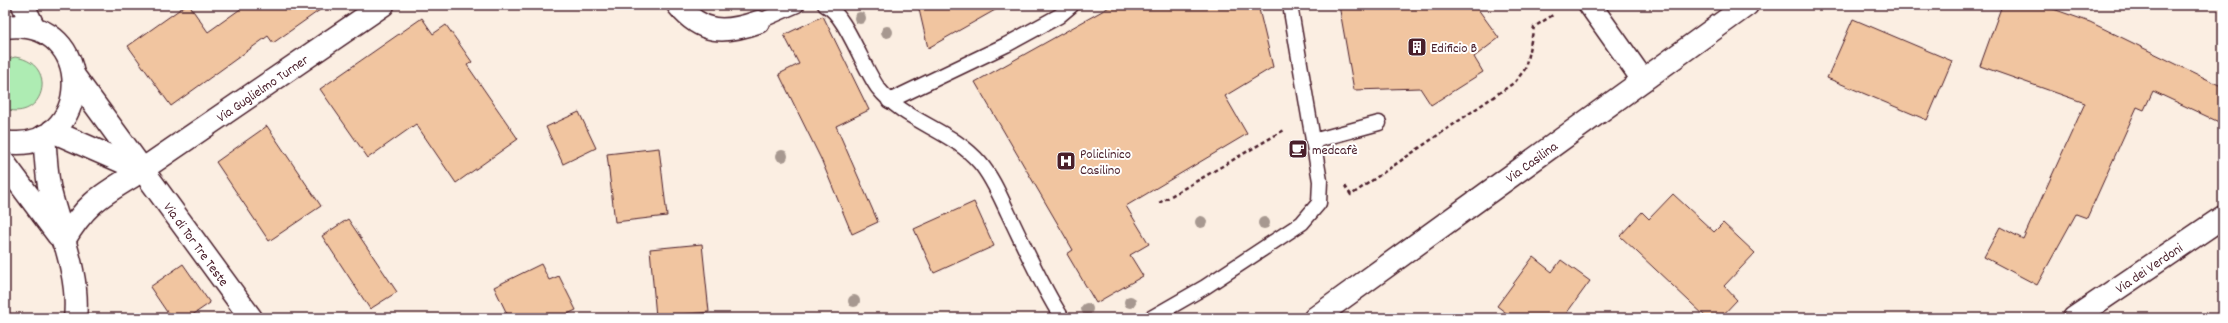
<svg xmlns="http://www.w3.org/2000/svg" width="2228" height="323" font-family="Dekko,sans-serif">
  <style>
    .green { fill: #aeecb3; stroke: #7c866f }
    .building { fill: #f1c5a0; stroke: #4a1f2b }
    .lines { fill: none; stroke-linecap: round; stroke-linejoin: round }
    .lane-casing { stroke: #4a1f2b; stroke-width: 17 }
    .street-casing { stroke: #4a1f2b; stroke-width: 25 }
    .secondary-casing { stroke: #4a1f2b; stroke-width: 25 }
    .path { stroke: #4a1f2b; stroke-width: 2.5; stroke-dasharray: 4 3; stroke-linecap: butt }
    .lane { stroke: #fff; stroke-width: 14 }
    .street { stroke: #fff; stroke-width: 22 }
    .secondary { stroke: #fff; stroke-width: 22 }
    .tree { fill: #a79890 }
    .labels { text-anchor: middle; stroke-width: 4; stroke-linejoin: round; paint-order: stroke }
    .poi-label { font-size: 14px; fill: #4a1f2b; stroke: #fff; text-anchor: start }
    .street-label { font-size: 14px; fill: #4a1f2b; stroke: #fff }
  </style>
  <rect width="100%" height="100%" fill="#fbeee2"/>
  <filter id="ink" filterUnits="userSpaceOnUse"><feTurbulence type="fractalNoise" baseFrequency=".025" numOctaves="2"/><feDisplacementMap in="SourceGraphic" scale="8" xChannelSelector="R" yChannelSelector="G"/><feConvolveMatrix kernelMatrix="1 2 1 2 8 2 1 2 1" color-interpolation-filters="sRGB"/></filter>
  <g filter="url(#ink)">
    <path class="green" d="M15 57C59 63 45 122 5 109V60Z"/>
    <g class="building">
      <polygon points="186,5 189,5 208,32 246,5 327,5 273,43 268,36 171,106 128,46"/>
      <polygon points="918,5 1004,5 928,48"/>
      <polygon points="1113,5 1258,5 1273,67 1225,96 1247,134 1126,206 1149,244 1130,255 1143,276 1096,303 1067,254 1073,250 975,82"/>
      <polygon points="1339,5 1475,5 1499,38 1474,57 1483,72 1431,105 1420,88 1354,90"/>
      <polygon points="2002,5 2042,5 2090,22 2223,87 2223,124 2153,91 2144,110 2137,107 2087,218 2076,214 2037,285 1984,257 2000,227 2023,239 2085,103 1980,66"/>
      <polygon points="823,16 869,110 836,126 878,222 852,234 821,159 779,74 799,64 784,35"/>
      <polygon points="422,18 433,34 446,25 472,62 467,65 518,139 456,183 416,124 368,158 320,89"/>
      <polygon points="1853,19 1952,61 1927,120 1827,78"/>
      <polygon points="579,112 596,148 563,164 546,127"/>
      <polygon points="267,126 321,206 269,241 216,162"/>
      <polygon points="659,148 667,216 615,222 607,154"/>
      <polygon points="1673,194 1714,232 1723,223 1755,253 1724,286 1737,300 1720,318 1707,318 1620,236 1642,212 1649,219"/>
      <polygon points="974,202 994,246 934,273 914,229"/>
      <polygon points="348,219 397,292 370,309 322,236"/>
      <polygon points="702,244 709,312 656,317 650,249"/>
      <polygon points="1533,257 1552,272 1561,260 1590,281 1563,318 1513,318 1497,306"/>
      <polygon points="183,264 210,303 188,318 171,318 150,287"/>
      <polygon points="541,264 549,280 559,276 576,310 559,318 509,318 494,287"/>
    </g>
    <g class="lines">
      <g class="lane-casing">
        <g id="lane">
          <path d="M825 5C845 13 863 68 878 88 906 123 951 129 980 163 992 177 1000 196 1008 213 1025 248 1041 285 1062 318"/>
          <polyline points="758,22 797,5"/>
          <polyline points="889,101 1006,45 1059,16 1072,5"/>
          <polyline points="1313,141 1379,123"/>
          <polyline points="1151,318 1205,287 1302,223 1319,203 1320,181 1290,5"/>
        </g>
      </g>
      <g class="street-casing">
        <g id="street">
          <path d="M678 5C702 34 724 34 758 22"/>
          <polyline points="1590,5 1643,80"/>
          <path d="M44 136C46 156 46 176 51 195 61 233 80 278 75 318"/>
          <polyline points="5,164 58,235"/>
          <path id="s1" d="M63 242C84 206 98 197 133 176L383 5"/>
          <path id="s2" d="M2074 318 2223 217"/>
        </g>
      </g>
      <g class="secondary-casing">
        <g id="secondary">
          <polyline points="23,5 34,28"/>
          <path d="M5 27C99 15 94 156 5 142"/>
          <path id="s3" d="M74 76 251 318"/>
          <polyline points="52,131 141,170"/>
          <path id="s4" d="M1315 318 1747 5"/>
        </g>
      </g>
      <g class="path">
        <polyline points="1345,186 1351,195 1515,82 1525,69 1534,27 1553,15"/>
        <polyline points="1159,203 1286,129"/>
      </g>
      <use href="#lane" class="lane"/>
      <use href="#street" class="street"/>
      <use href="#secondary" class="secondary"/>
    </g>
    <g class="tree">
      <circle cx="860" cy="18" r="6"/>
      <circle cx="887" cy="32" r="6"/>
      <circle cx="782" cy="156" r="6"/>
      <circle cx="1201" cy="222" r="6"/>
      <circle cx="1264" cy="223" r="6"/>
      <circle cx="854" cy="301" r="6"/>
      <circle cx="1130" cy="302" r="6"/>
      <circle cx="1087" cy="309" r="6"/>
    </g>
  </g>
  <defs>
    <g id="building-square" transform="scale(1)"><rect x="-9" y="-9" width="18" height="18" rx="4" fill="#4a1f2b" stroke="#fff"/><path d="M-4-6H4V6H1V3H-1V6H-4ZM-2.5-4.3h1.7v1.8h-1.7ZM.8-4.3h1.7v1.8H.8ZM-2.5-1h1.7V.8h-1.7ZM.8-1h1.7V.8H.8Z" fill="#fff"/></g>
    <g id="cafe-square" transform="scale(1)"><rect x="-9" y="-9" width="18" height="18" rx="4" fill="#4a1f2b" stroke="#fff"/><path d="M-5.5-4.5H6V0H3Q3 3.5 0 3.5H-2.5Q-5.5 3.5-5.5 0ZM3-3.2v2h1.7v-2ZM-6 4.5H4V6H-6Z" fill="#fff"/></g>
    <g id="hospital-square" transform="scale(1)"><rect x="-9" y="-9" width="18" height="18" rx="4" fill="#4a1f2b" stroke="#fff"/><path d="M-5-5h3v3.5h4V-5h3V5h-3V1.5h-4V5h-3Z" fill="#fff"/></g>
  </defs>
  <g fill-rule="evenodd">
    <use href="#building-square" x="1417" y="47"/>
    <use href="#cafe-square" x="1298" y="149"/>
    <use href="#hospital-square" x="1066" y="161"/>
  </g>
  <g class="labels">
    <g class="poi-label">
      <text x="1431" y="52">Edificio B</text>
      <text x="1312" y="154">medcafè</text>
      <text x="1080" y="158">Policlinico<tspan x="1080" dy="16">Casilino</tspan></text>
    </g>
    <g class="street-label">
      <text dy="5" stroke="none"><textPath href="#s1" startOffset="254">Via Guglielmo Turner</textPath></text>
      <text dy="5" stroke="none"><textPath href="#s4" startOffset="267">Via Casilina</textPath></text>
      <text dy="5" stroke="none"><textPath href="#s3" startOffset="208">Via di Tor Tre Teste</textPath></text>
      <text dy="5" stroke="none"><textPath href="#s2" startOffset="90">Via dei Verdoni</textPath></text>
    </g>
  </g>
  <rect width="2228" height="323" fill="none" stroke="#fff" stroke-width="20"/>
  <rect x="10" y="10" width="2208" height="303" fill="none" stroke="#4a1f2b" stroke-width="1.5" filter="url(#ink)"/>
</svg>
